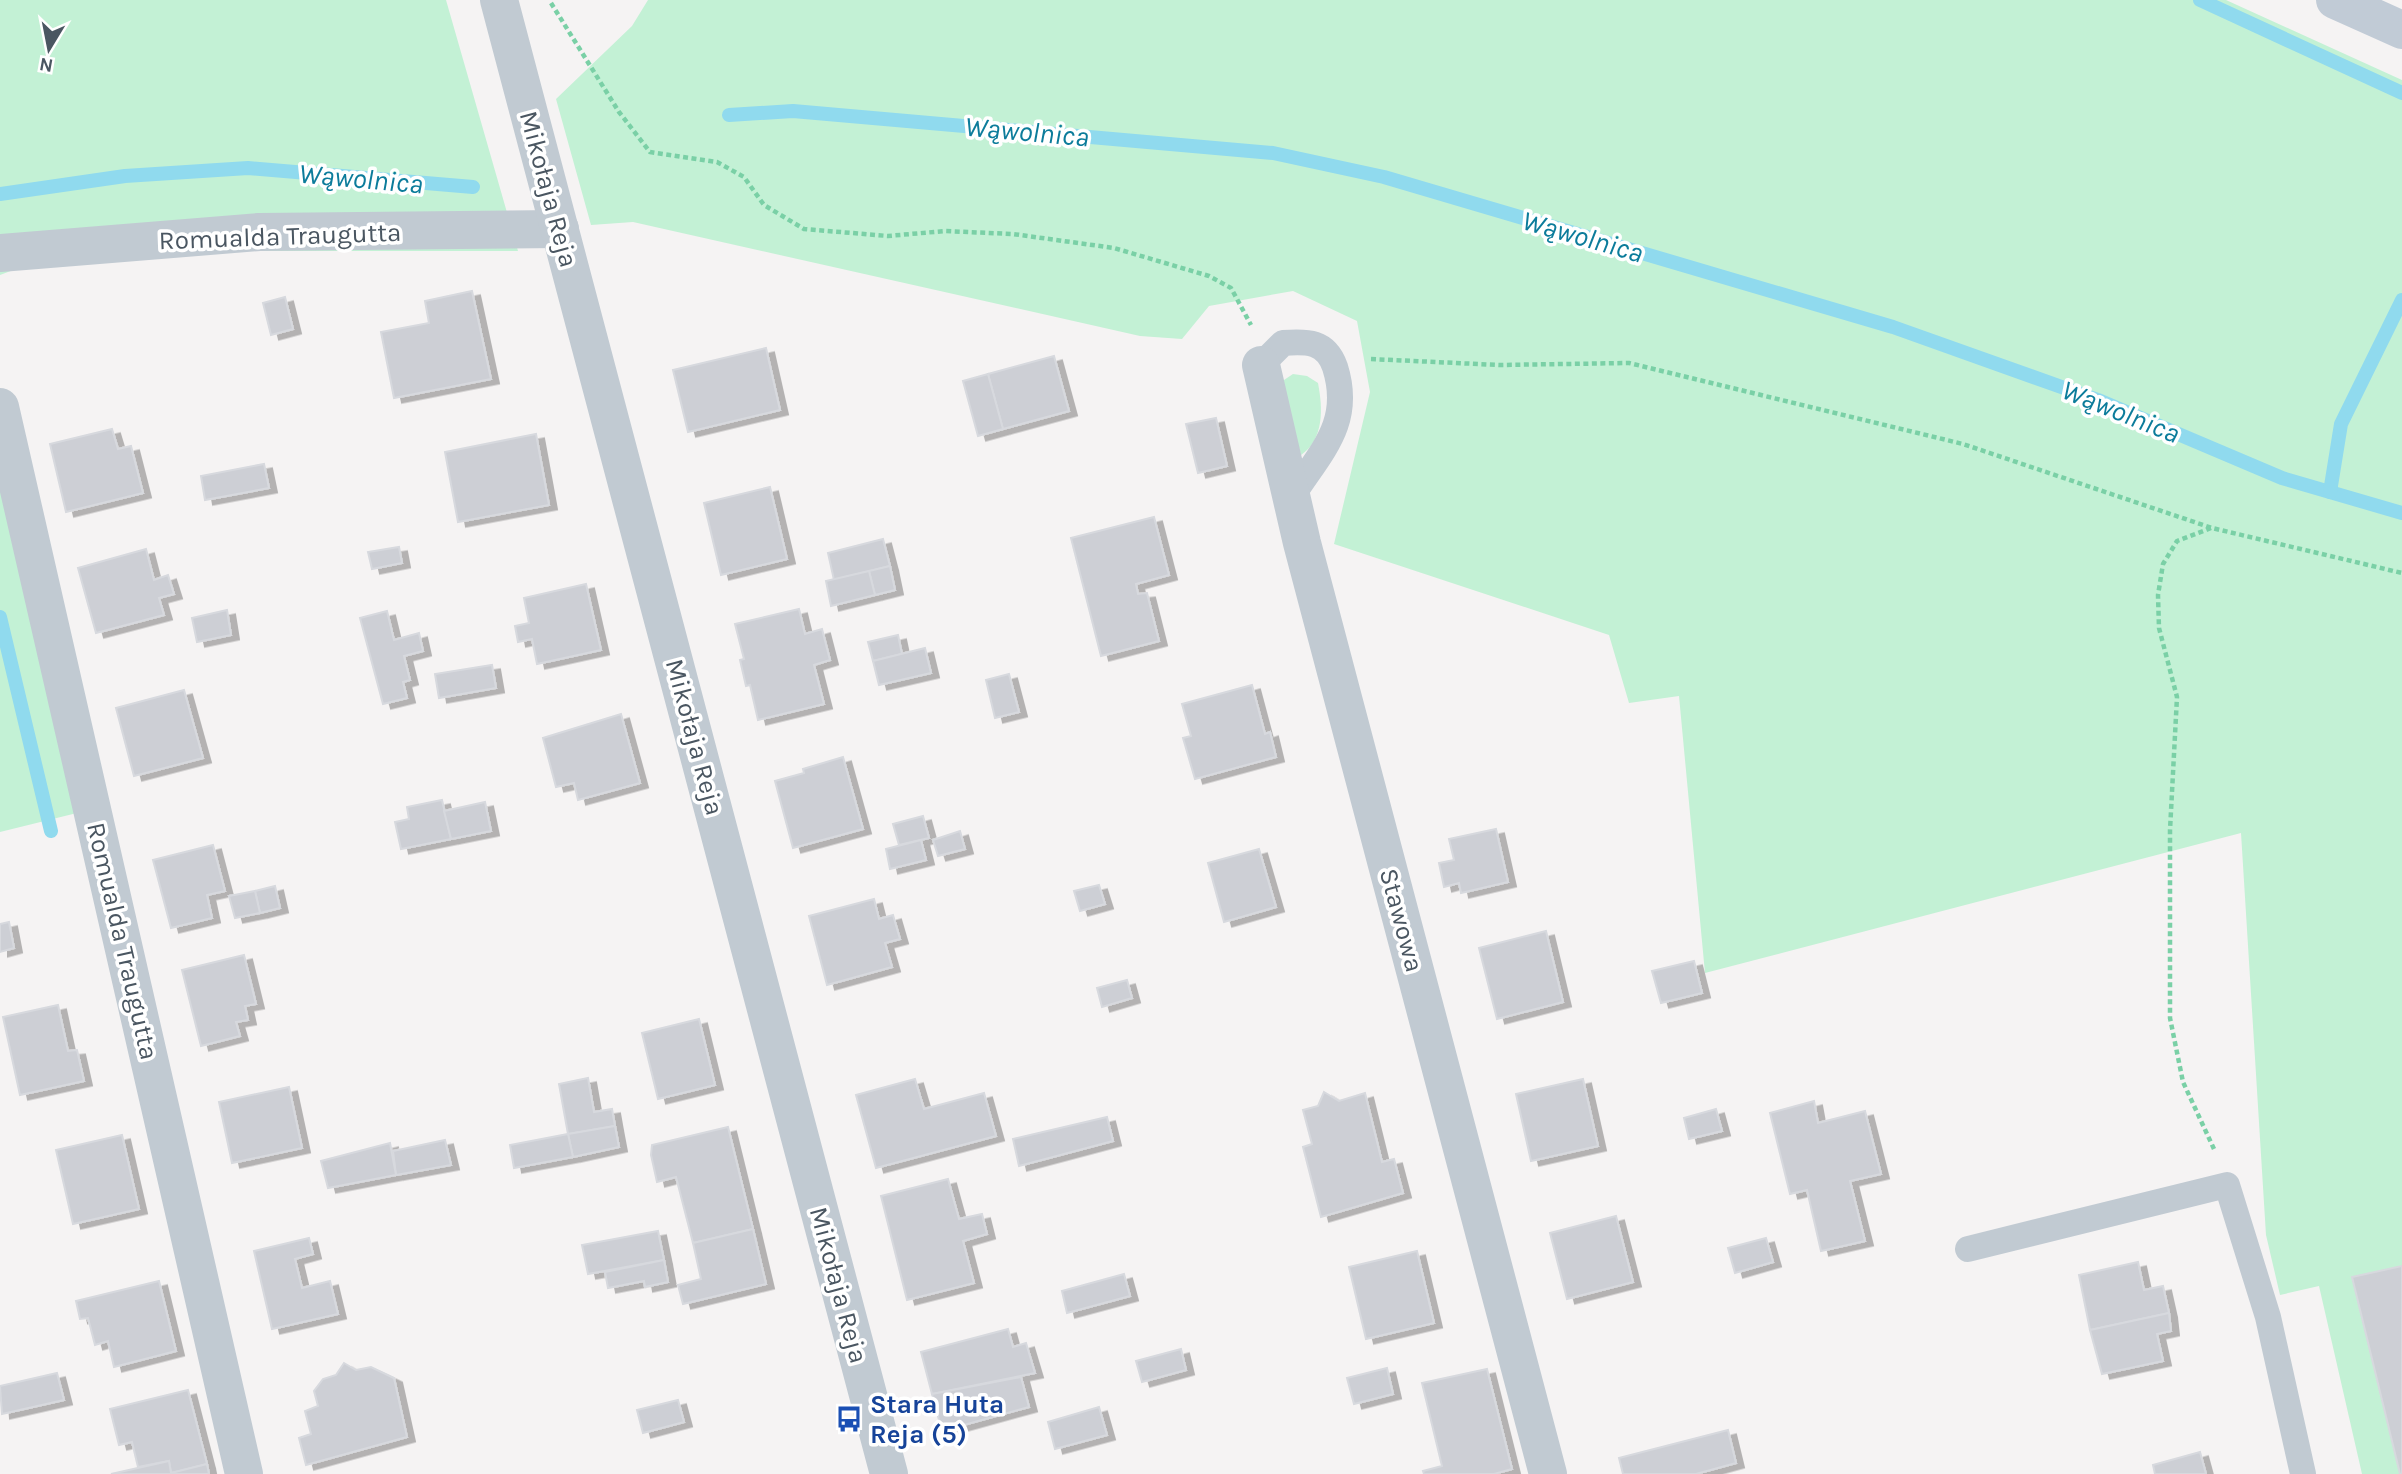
<svg xmlns="http://www.w3.org/2000/svg" width="2402" height="1474" font-family="Karla,sans-serif">
  <style>
    .green { fill: #c3f1d5 }
    .lines { fill: none; stroke-linecap: round; stroke-linejoin: round }
    .stream { stroke: #90daee; stroke-width: 14 }
    .building { fill: #cdcfd5; stroke: #d7d9de; stroke-width: 2; filter: url(#shadow) }
    .path { stroke: #7ad0a6; stroke-width: 4.5; stroke-dasharray: 5 3.5; stroke-linecap: butt }
    .service { stroke: #c1cad2; stroke-width: 26 }
    .minor { stroke: #c1cad2; stroke-width: 38 }
    .tertiary { stroke: #c1cad2; stroke-width: 38 }
    .secondary { stroke: #c1cbd6; stroke-width: 38 }
    .labels { text-anchor: middle; stroke-width: 7; stroke-linejoin: round; paint-order: stroke }
    .street-label { font-size: 26px; fill: #4a5661; stroke: #fff }
    .transit-label { font-size: 26px; font-weight: bold; fill: #164399; stroke: #fff; text-anchor: start }
    .water-label { font-size: 28px; font-style: italic; fill: #0c7c9b; stroke: #fff }
  </style>
  <defs>
    <filter id="shadow"><feDropShadow dx="8" dy="4.5" stdDeviation="0" flood-color="#0004"/></filter>
  </defs>
  <rect width="100%" height="100%" fill="#f5f3f3"/>
  <g class="green">
    <polygon points="0,0 446,0 518,251 237,251 29,264 0,275"/>
    <polygon points="648,0 2226,0 2402,80 2402,1474 2362,1474 2319,1286 2280,1295 2266,1235 2241,833 1705,973 1679,696 1629,703 1609,635 1334,544 1370,392 1357,321 1293,291 1209,306 1182,339 1140,336 633,222 591,225 556,99 632,26"/>
    <path d="M1293 374 1307 376 1318 383C1323 409 1324 439 1301 455L1281 382Z"/>
    <polygon points="0,455 81,812 0,832"/>
  </g>
  <g class="lines">
    <g class="stream">
      <polyline points="2200,0 2402,93"/>
      <polyline points="729,115 793,111 1273,153 1384,177 1893,327 2098,400 2282,478 2402,513"/>
      <polyline points="0,194 125,176 248,168 473,187"/>
      <polyline points="2330,492 2341,424 2402,300"/>
      <polyline points="0,617 51,831"/>
    </g>
  </g>
  <g class="building">
    <polygon points="472,291 491,379 394,398 381,332 429,323 425,301"/>
    <polygon points="285,297 293,329 271,335 263,303"/>
    <polygon points="766,348 780,410 688,432 673,370"/>
    <polygon points="1054,356 1069,411 1003,429 988,374"/>
    <polygon points="988,374 1003,429 978,436 963,381"/>
    <polygon points="1216,418 1227,466 1198,473 1186,424"/>
    <polygon points="112,429 118,449 131,446 143,493 66,512 50,444"/>
    <polygon points="536,434 549,505 458,522 445,452"/>
    <polygon points="264,464 269,488 205,500 201,476"/>
    <polygon points="770,487 787,559 721,575 704,503"/>
    <polygon points="1154,517 1169,575 1136,584 1138,594 1147,593 1159,641 1101,656 1071,538"/>
    <polygon points="883,539 890,566 834,580 828,553"/>
    <polygon points="399,547 402,563 372,569 368,552"/>
    <polygon points="146,549 154,580 168,575 174,594 159,598 164,615 96,633 78,568"/>
    <polygon points="890,566 895,590 875,595 869,571"/>
    <polygon points="869,571 875,595 831,606 826,581"/>
    <polygon points="586,584 601,650 537,664 532,639 518,642 515,626 529,623 524,598"/>
    <polygon points="799,609 805,634 822,629 830,660 814,665 824,704 758,720 750,685 746,686 740,660 744,659 735,624"/>
    <polygon points="227,610 231,635 197,642 192,618"/>
    <polygon points="387,611 394,640 419,633 423,651 404,656 410,680 403,682 407,698 383,704 360,618"/>
    <polygon points="898,635 902,654 873,661 868,642"/>
    <polygon points="925,648 931,673 879,685 873,661"/>
    <polygon points="492,665 496,688 439,698 435,674"/>
    <polygon points="1009,674 1019,712 995,718 986,680"/>
    <polygon points="1252,685 1265,734 1270,732 1276,757 1195,779 1183,738 1191,736 1182,704"/>
    <polygon points="184,690 203,758 134,776 116,708"/>
    <polygon points="621,714 640,783 578,800 574,783 556,787 543,738"/>
    <polygon points="843,757 863,829 793,848 775,781 804,773 803,769"/>
    <polygon points="442,800 451,839 401,849 395,822 409,819 407,807"/>
    <polygon points="485,802 491,831 451,839 444,811"/>
    <polygon points="923,816 929,838 899,845 893,824"/>
    <polygon points="1496,829 1508,882 1461,893 1459,883 1444,887 1439,863 1454,860 1449,839"/>
    <polygon points="960,831 965,849 938,856 933,840"/>
    <polygon points="921,840 926,860 890,869 886,849"/>
    <polygon points="213,845 225,891 207,895 212,918 171,928 153,860"/>
    <polygon points="1259,849 1276,907 1224,922 1208,863"/>
    <polygon points="1099,885 1105,904 1080,911 1074,891"/>
    <polygon points="275,886 280,908 260,913 255,891"/>
    <polygon points="255,891 260,913 235,918 229,896"/>
    <polygon points="874,899 879,919 893,915 900,939 885,943 892,967 827,985 809,916"/>
    <polygon points="9,922 14,948 0,952 0,924"/>
    <polygon points="1546,931 1563,1002 1497,1019 1479,948"/>
    <polygon points="244,955 256,1004 245,1006 248,1020 236,1022 240,1036 201,1046 182,970"/>
    <polygon points="1694,961 1702,993 1661,1003 1652,971"/>
    <polygon points="1127,980 1132,998 1102,1007 1097,988"/>
    <polygon points="58,1005 68,1051 77,1050 84,1081 20,1095 3,1017"/>
    <polygon points="699,1019 715,1085 658,1099 642,1033"/>
    <polygon points="588,1078 594,1112 612,1109 615,1126 568,1134 559,1084"/>
    <polygon points="915,1079 924,1109 984,1093 996,1136 876,1168 856,1095"/>
    <polygon points="1583,1079 1598,1146 1531,1161 1516,1094"/>
    <polygon points="289,1087 302,1148 232,1163 219,1102"/>
    <polygon points="1324,1092 1339,1101 1365,1093 1382,1162 1394,1159 1403,1193 1321,1217 1303,1147 1312,1144 1303,1110 1318,1106"/>
    <polygon points="1814,1101 1818,1123 1865,1111 1881,1174 1850,1181 1865,1241 1821,1251 1807,1190 1790,1194 1770,1113"/>
    <polygon points="1716,1109 1722,1131 1689,1139 1684,1118"/>
    <polygon points="1107,1117 1113,1141 1019,1166 1013,1139"/>
    <polygon points="615,1126 619,1147 573,1157 568,1134"/>
    <polygon points="728,1127 753,1229 693,1243 676,1177 657,1182 651,1155 652,1145"/>
    <polygon points="568,1134 573,1157 514,1168 510,1145"/>
    <polygon points="122,1135 139,1209 73,1224 56,1150"/>
    <polygon points="445,1140 451,1165 396,1175 393,1151"/>
    <polygon points="390,1143 396,1175 328,1188 321,1161"/>
    <polygon points="948,1179 959,1219 982,1214 987,1234 963,1241 974,1283 907,1300 881,1196"/>
    <polygon points="1616,1216 1633,1282 1567,1299 1550,1233"/>
    <polygon points="753,1229 766,1284 683,1304 678,1285 701,1279 693,1243"/>
    <polygon points="658,1231 664,1260 588,1274 582,1245"/>
    <polygon points="309,1238 313,1254 295,1259 302,1288 330,1281 338,1314 272,1329 254,1251"/>
    <polygon points="1766,1238 1773,1262 1735,1273 1728,1248"/>
    <polygon points="1417,1251 1434,1323 1366,1339 1349,1267"/>
    <polygon points="664,1260 668,1282 645,1287 644,1281 608,1288 605,1272"/>
    <polygon points="2138,1262 2144,1290 2163,1286 2169,1313 2090,1330 2079,1275"/>
    <polygon points="2402,1266 2402,1474 2400,1474 2352,1277"/>
    <polygon points="1124,1274 1130,1296 1067,1313 1062,1291"/>
    <polygon points="159,1281 176,1351 114,1367 108,1341 95,1345 88,1318 80,1319 76,1301"/>
    <polygon points="2169,1313 2171,1331 2157,1334 2163,1361 2102,1374 2090,1330"/>
    <polygon points="1008,1329 1013,1347 1026,1343 1035,1373 932,1394 921,1352"/>
    <polygon points="1181,1349 1186,1370 1142,1382 1136,1361"/>
    <polygon points="344,1363 356,1370 371,1367 394,1378 407,1437 306,1465 299,1438 311,1434 305,1411 318,1406 314,1391 323,1379 336,1375"/>
    <polygon points="1387,1368 1393,1394 1354,1404 1347,1378"/>
    <polygon points="1487,1369 1512,1469 1494,1474 1424,1474 1423,1471 1442,1466 1422,1383"/>
    <polygon points="57,1373 64,1400 2,1414 0,1386"/>
    <polygon points="1021,1377 1029,1407 942,1431 932,1394"/>
    <polygon points="188,1390 207,1464 171,1473 169,1461 138,1467 132,1442 119,1445 110,1409"/>
    <polygon points="678,1400 684,1422 643,1433 637,1410"/>
    <polygon points="1099,1407 1107,1435 1055,1449 1048,1422"/>
    <polygon points="1728,1430 1736,1463 1696,1474 1623,1474 1619,1458"/>
    <polygon points="2200,1452 2206,1474 2155,1474 2153,1465"/>
    <polygon points="169,1461 171,1473 207,1464 209,1474 111,1474"/>
  </g>
  <g class="lines">
    <g class="path">
      <polyline points="551,3 619,112 650,152 717,162 744,177 764,205 804,229 888,236 945,231 1013,234 1114,248 1209,276 1231,288 1251,325"/>
      <polyline points="1371,359 1499,365 1629,363 1963,444 2212,528 2402,573"/>
      <polyline points="2211,528 2177,541 2163,564 2158,595 2159,628 2177,697 2170,830 2170,1018 2183,1082 2214,1149"/>
    </g>
    <g class="service">
      <path d="M1261 365 1283 343C1307 341 1326 341 1335 367 1353 424 1320 452 1291 498"/>
      <polyline points="1968,1249 2227,1185 2268,1317 2303,1474"/>
    </g>
    <g class="minor">
      <polyline points="0,253 259,232 560,229"/>
      <polyline points="1261,365 1302,543 1548,1474"/>
      <polyline points="0,407 244,1474"/>
    </g>
    <polyline class="tertiary" points="499,0 889,1474"/>
    <polyline class="secondary" points="2335,0 2402,30"/>
  </g>
  <defs>
    <g id="bus-bare" transform="scale(2.1)"><path d="M-5-6H5V4H4V6H2V4H-2V6H-4V4H-5ZM-3.5-4V0h7V-4ZM-3.5 1.2v1.5H-2V1.2ZM2 1.2v1.5H3.5V1.2Z" fill="#1a4fb4" stroke="#fff" stroke-width="2.5" paint-order="stroke"/></g>
  </defs>
  <g fill-rule="evenodd">
    <use href="#bus-bare" x="849" y="1419"/>
  </g>
  <g class="labels">
    <g class="street-label">
      <text transform="translate(549 189) rotate(75)" y="9">Mikołaja Reja</text>
      <text transform="translate(280 236) rotate(-2)" y="9">Romualda Traugutta</text>
      <text transform="translate(695 737) rotate(75)" y="9">Mikołaja Reja</text>
      <text transform="translate(1402 920) rotate(75)" y="9">Stawowa</text>
      <text transform="translate(123 941) rotate(77)" y="9">Romualda Traugutta</text>
      <text transform="translate(839 1285) rotate(75)" y="9">Mikołaja Reja</text>
    </g>
    <g class="transit-label">
      <text x="870" y="1413">Stara Huta<tspan x="870" dy="30">Reja (5)</tspan></text>
    </g>
    <g class="water-label">
      <text transform="translate(1027 131) rotate(5)" y="10">Wąwolnica</text>
      <text transform="translate(361 178) rotate(5)" y="10">Wąwolnica</text>
      <text transform="translate(1583 236) rotate(16)" y="10">Wąwolnica</text>
      <text transform="translate(2121 411) rotate(22)" y="10">Wąwolnica</text>
    </g>
  </g>
  <g transform="translate(49 49) rotate(190)" stroke="#ffffff" stroke-width="5" paint-order="stroke">
  <path d="M0-5L12 26L0 18L-12 26Z" fill="#4a5661"/>
  <text y="-10" font-size="19" font-weight="bold" text-anchor="middle" fill="#4a5661">N</text>
  </g>
</svg>
